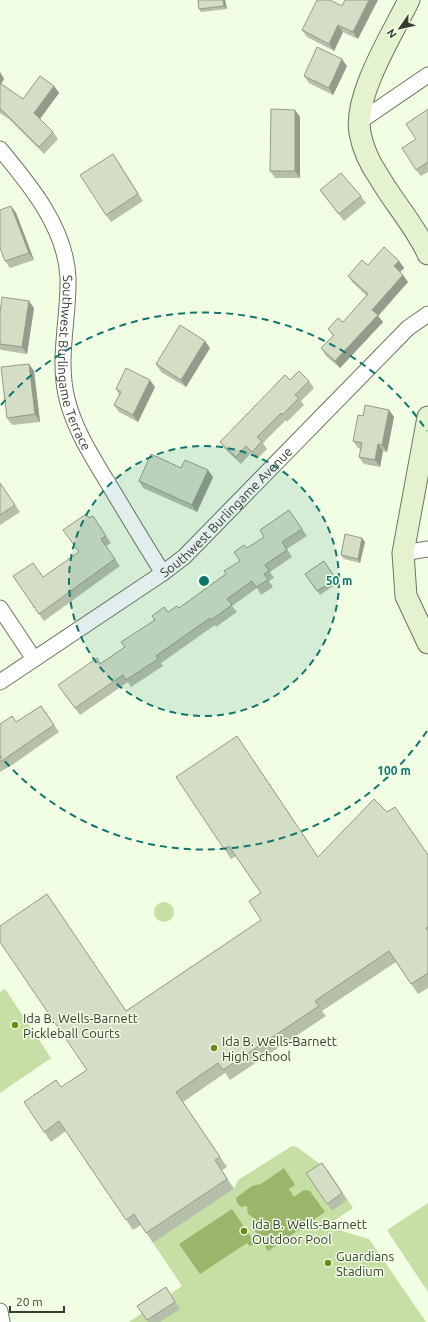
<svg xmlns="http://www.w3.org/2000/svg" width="428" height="1322" font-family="Ubuntu,sans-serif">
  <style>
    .green { fill: #c6dfa5 }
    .water { fill: #99b66a }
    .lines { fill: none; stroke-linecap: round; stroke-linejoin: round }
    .street-casing { stroke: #6b755e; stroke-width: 17 }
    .secondary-casing { stroke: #6b755e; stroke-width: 23 }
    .street { stroke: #fff; stroke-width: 15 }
    .secondary { stroke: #e5f2cf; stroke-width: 21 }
    .wall { fill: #b5bfa9 }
    .shaded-wall { fill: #949b8a }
    .building { fill: #d3dec5; stroke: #949b8a }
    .ring { fill: none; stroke: #0f766e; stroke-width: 2; stroke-dasharray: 7 5 }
    .poi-dot { fill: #688c15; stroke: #f2fee4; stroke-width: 1.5 }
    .labels { text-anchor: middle; stroke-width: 3; stroke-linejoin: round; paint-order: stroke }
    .street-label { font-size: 13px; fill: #383c32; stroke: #f2fee4 }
    .poi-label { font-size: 13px; fill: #383c32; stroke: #f2fee4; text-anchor: start }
    .centre { fill: #0f766e; stroke: #f2fee4; stroke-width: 2 }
    .ring-label { font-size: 12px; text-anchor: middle; font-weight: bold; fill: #0f766e; stroke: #f2fee4; stroke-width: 3; stroke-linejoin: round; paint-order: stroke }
  </style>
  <rect width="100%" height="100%" fill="#f2fee4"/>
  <g class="green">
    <circle cx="164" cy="912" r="10"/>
    <polygon points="5,989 51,1058 0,1093 0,992"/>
    <polygon points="292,1146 297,1147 328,1170 353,1208 335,1220 342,1231 369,1239 426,1322 129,1322 182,1286 153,1243 234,1189 238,1180"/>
    <polygon points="428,1203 428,1292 387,1230"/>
  </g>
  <g class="water">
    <polygon points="284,1168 295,1185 289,1189 294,1197 304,1190 310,1191 325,1212 268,1251 253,1228 252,1223 255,1219 248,1214 247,1206 241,1207 237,1203 236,1198 252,1186 261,1184"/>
    <polygon points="232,1209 255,1243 250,1246 247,1243 200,1274 179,1244"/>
  </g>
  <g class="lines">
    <g class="street-casing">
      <g id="street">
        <polyline points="359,122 428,75"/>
        <path id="s1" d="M0 149C30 185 66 228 68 278 69 319 57 358 67 399 75 431 94 460 111 488 128 516 145 545 163 573"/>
        <polyline points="403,553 428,549"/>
        <polyline points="0,608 34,659"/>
        <path id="s2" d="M0 682 163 573 184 557 408 328 428 314"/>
        <polyline points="0,1311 2,1322"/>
      </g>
    </g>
    <g class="secondary-casing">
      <g id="secondary">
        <path d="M409 0C393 33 353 96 360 133 363 149 370 164 379 177 394 203 416 227 428 254"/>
        <polyline points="428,417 403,553 406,596 428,643"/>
      </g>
    </g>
    <use href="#street" class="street"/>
    <use href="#secondary" class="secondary"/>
  </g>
  <g class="wall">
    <polygon points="198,0 225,0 227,9 201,12 199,9"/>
    <polygon points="342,6 358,39 343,32 334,51 307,37 302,30"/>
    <polygon points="347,66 333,95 309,83 304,76"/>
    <polygon points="0,72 4,79 1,84 23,99 54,86 59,93 40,119 53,132 58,139 44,154 9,119 0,113"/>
    <polygon points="428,109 428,172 421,176 416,170"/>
    <polygon points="295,110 300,117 300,178 275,178 270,171"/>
    <polygon points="118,161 143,201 111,222 106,215"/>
    <polygon points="320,190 361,196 366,203 344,221 325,197"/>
    <polygon points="11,206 16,213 34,260 10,268 5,261"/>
    <polygon points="399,261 404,268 400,272 408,282 378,316 383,322 340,368 326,356 321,348 333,336 328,329 343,322 367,296 353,283 348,276 368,265"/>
    <polygon points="34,308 27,354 1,350 0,349 0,313"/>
    <polygon points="210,348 186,387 161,372 156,364"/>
    <polygon points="29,364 34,371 40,422 12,425 7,418"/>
    <polygon points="309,381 314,388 301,401 304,405 287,422 286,420 263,443 267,449 257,459 251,453 241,464 225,449 220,442"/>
    <polygon points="155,387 138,422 119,412 114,405 119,394 116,389"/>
    <polygon points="389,410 394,417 387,452 383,451 380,467 364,464 359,457 361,449 358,448 353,441 363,416"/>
    <polygon points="213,477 197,512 143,488 139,481"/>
    <polygon points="0,483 20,512 0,525"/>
    <polygon points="289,510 307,536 287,549 292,557 270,572 274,578 269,581 273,587 261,595 257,588 232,606 237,612 216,627 215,625 161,663 163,666 131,687 128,682 80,715 58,685 100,664 125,647 168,612 179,608 226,574 240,561 247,548 264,537"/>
    <polygon points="93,516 111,543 106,546 120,566 44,621 13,576 43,577 79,552 89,518"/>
    <polygon points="365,542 360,563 344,559 341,555"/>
    <polygon points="324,561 338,583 320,595 305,574"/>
    <polygon points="41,706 59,732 12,765 0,772 0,724 16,722"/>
    <polygon points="176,777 318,857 428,855 428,988 418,994 396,962 322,1011 326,1016 230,1080 225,1073 183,1102 227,1167 222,1170 234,1189 153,1243 141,1225 133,1230 66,1131 51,1142 44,1132 62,1087 87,1070 126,1011 261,920 261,893 236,856 231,859"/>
    <polygon points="322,1163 347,1200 332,1211 306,1173"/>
    <polygon points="166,1287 180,1309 160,1322 148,1322 137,1306"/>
  </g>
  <g class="shaded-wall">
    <polygon points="223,0 225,0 227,9 224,6"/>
    <polygon points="369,0 378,0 358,39 353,32"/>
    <polygon points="338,25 343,32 334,51 329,44"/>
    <polygon points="342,59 347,66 333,95 329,88"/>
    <polygon points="0,72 4,79 0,85"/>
    <polygon points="54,86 59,93 39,120 34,113"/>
    <polygon points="295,110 300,117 300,178 295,171"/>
    <polygon points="11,206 16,213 34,260 29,253"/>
    <polygon points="399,261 404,268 399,273 394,266"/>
    <polygon points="403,275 408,282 378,316 383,322 340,368 335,361 372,310"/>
    <polygon points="29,301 34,308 27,354 22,347"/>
    <polygon points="205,341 210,348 186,387 181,380"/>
    <polygon points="29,364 34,371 40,422 35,414"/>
    <polygon points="150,380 155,387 138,422 133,415"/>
    <polygon points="389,410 394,417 387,452 382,445"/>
    <polygon points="378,444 383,451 380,467 375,460"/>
    <polygon points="208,470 213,477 197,512 192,505"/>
    <polygon points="362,538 365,542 360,563 358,559"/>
  </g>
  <g class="building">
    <polygon points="198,0 223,0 224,6 199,9"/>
    <polygon points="317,0 330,0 342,6 345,0 369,0 353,32 338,25 329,44 302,30"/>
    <polygon points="317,47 342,59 329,88 304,76"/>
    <polygon points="40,76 54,86 34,113 53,132 39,147 4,112 0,109 0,83 23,99"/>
    <polygon points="271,109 295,110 295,171 270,171"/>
    <polygon points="428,109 428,162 416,170 402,148 416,139 406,124"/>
    <polygon points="113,154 138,194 106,215 80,175"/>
    <polygon points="341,173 361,196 339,214 320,190"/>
    <polygon points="11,206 29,253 5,261 0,248 0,210"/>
    <polygon points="384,247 399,261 394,266 403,275 372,310 378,315 335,361 321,348 334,335 328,329 338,318 343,322 368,294 348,276 362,260 368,265"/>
    <polygon points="2,297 29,301 22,347 0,344 0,313"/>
    <polygon points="180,325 205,341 181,380 156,364"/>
    <polygon points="29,364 35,414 7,418 1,367"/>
    <polygon points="126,368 150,380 133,415 114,405 121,392 116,389"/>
    <polygon points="299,371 309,381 295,395 299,398 282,415 281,413 257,437 262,441 252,452 246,446 236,457 220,442 285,375 290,380"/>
    <polygon points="365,405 389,410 382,445 378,444 375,460 359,457 362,443 353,441 358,415 363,416"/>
    <polygon points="151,454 181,468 185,460 208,470 192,505 139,481"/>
    <polygon points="0,483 15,505 0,515"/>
    <polygon points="289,510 302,529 282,542 287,550 265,565 269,571 264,574 268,580 256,587 252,581 227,599 232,605 211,620 210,618 156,656 158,659 126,680 123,675 75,708 58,685 97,658 100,664 125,647 121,642 155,620 152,616 164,607 168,612 177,606 179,608 226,574 224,571 240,561 234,552 244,545 247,548 264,537 260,530"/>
    <polygon points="86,514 89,518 93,516 106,536 101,539 115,559 39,614 13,576 33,563 43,577 79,552 63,530"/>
    <polygon points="345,534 362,538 358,559 341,555"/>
    <polygon points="324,561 336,579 317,591 305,574"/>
    <polygon points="41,706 54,725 0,762 0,724 12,716 16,722"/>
    <polygon points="237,736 318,857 374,799 387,812 395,807 428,855 428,927 426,928 428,931 428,973 411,984 389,951 315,1001 319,1006 223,1070 218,1063 176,1092 220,1157 215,1160 227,1179 146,1233 134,1214 126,1220 59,1121 44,1132 24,1102 56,1080 61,1087 87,1070 0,942 0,926 47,894 126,1011 261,920 249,901 261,893 229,846 224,849 176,777"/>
    <polygon points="322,1163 342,1193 327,1204 306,1173"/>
    <polygon points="166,1287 175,1302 147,1320 137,1306"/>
  </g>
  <circle cx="204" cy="581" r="135" fill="#0f766e" fill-opacity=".12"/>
  <g class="ring">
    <circle cx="204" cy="581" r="135"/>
    <path d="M427 731A269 269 0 0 1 1 757M1 405A269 269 0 0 1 427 431"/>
  </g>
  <g class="poi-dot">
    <circle cx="15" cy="1025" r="4"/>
    <circle cx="214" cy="1048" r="4"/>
    <circle cx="244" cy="1231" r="4"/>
    <circle cx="328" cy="1263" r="4"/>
  </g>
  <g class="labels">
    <g class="street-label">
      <text dy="5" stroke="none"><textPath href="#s1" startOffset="235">Southwest Burlingame Terrace</textPath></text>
      <text dy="5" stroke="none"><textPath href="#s2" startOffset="284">Southwest Burlingame Avenue</textPath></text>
    </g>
    <g class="poi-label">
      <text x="23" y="1023">Ida B. Wells-Barnett<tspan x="23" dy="15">Pickleball Courts</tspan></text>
      <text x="222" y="1046">Ida B. Wells-Barnett<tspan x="222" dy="15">High School</tspan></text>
      <text x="252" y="1229">Ida B. Wells-Barnett<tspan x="252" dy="15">Outdoor Pool</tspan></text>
      <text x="336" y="1261">Guardians<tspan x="336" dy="15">Stadium</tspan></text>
    </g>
  </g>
  <circle cx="204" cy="581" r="6" class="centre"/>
  <g class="ring-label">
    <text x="339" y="585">50 m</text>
    <text x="394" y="775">100 m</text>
  </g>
  <g transform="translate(400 28) rotate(236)" stroke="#f2fee4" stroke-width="3" paint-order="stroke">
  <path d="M0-3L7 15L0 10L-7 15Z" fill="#383c32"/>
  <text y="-6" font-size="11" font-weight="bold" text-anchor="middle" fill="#383c32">N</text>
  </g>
  <path d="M10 1306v6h54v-6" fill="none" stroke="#383c32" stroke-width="2"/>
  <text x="16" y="1306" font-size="12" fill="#383c32" stroke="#f2fee4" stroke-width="3" paint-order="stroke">20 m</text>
</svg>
